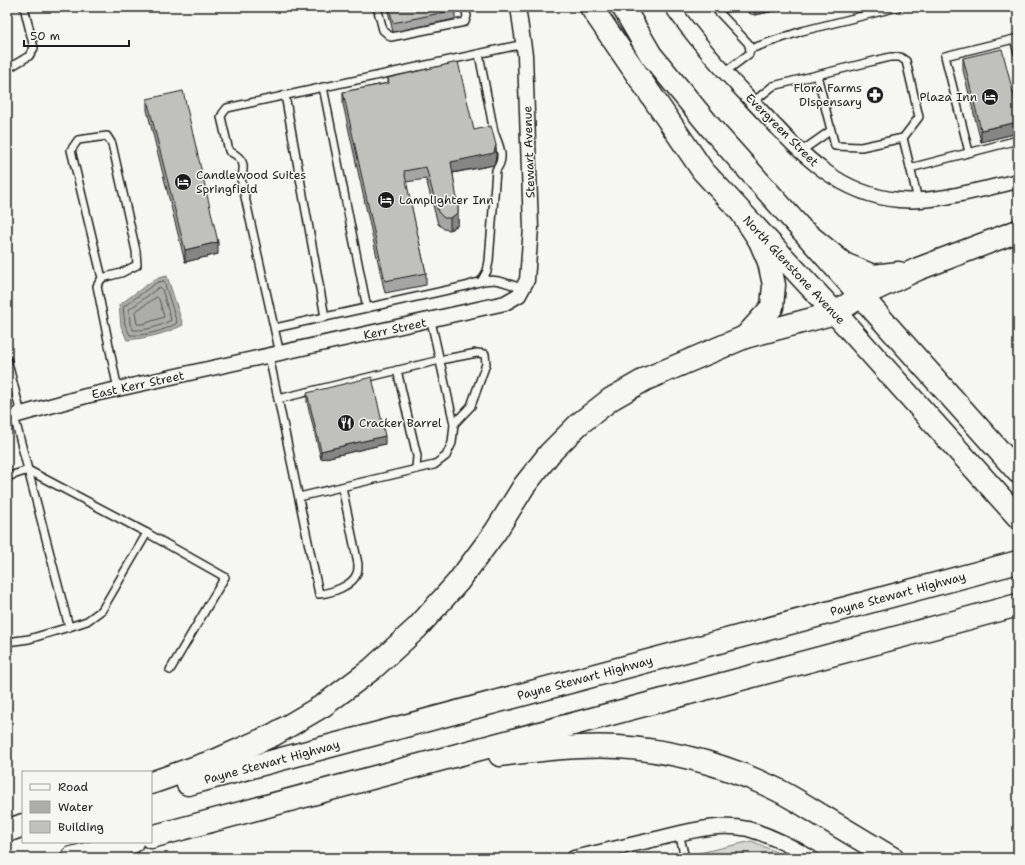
<svg xmlns="http://www.w3.org/2000/svg" width="1025" height="865" font-family="'Shantell Sans',sans-serif">
  <style>
    .green { fill: #d6d6d2; stroke: #797977 }
    .water { fill: #acaca9; stroke: #727271 }
    .lines { fill: none; stroke-linecap: round; stroke-linejoin: round }
    .shore { stroke: #565654; stroke-width: 1 }
    .service-casing { stroke: #1c1c1c; stroke-width: 10 }
    .minor-casing { stroke: #1c1c1c; stroke-width: 17 }
    .primary-casing { stroke: #1c1c1c; stroke-width: 25 }
    .motorway-casing { stroke: #1c1c1c; stroke-width: 25 }
    .service { stroke: #f6f6f2; stroke-width: 7 }
    .minor { stroke: #f6f6f2; stroke-width: 14 }
    .primary { stroke: #f6f6f2; stroke-width: 22 }
    .motorway { stroke: #f6f6f2; stroke-width: 22 }
    .wall { fill: #a5a5a3; stroke: #1c1c1c }
    .shaded-wall { fill: #868684; stroke: #1c1c1c }
    .building { fill: #c0c0bd; stroke: #1c1c1c }
    .labels { text-anchor: middle; stroke-width: 3; stroke-linejoin: round; paint-order: stroke }
    .poi-label { font-size: 12px; fill: #1c1c1c; stroke: #f6f6f2; text-anchor: start }
    .street-label { font-size: 12px; fill: #1c1c1c; stroke: #f6f6f2 }
  </style>
  <rect width="100%" height="100%" fill="#f6f6f2"/>
  <filter id="ink" filterUnits="userSpaceOnUse"><feTurbulence type="fractalNoise" baseFrequency=".025" numOctaves="2"/><feDisplacementMap in="SourceGraphic" scale="8" xChannelSelector="R" yChannelSelector="G"/><feConvolveMatrix kernelMatrix="1 2 1 2 8 2 1 2 1" color-interpolation-filters="sRGB"/></filter>
  <g filter="url(#ink)">
    <polygon class="green" points="752,841 776,852 777,858 677,858"/>
    <path class="water" d="M167 276 183 325C165 334 147 338 127 340L121 326 119 305 155 279Z"/>
    <g class="lines">
      <g class="shore">
        <path d="M164 281 177 323C164 331 145 336 130 335L125 325 123 307 156 283Z"/>
        <path d="M160 287 162 289 171 320C161 326 145 331 133 330L130 324 129 310Z"/>
        <polygon points="157,297 159,299 164,317 143,324 137,324 135,312"/>
      </g>
      <g class="service-casing">
        <g id="service">
          <polyline points="377,7 383,30 391,37 465,22 467,16 465,7"/>
          <polyline points="714,7 748,43 750,49 749,54 725,72"/>
          <polyline points="750,49 802,31 898,7"/>
          <path d="M479 54 494 132C499 145 506 158 496 170L489 261 487 271 482 280"/>
          <polyline points="7,69 29,56 34,48 24,7"/>
          <polyline points="817,75 890,57 900,57 906,61 919,117 903,138"/>
          <polyline points="323,87 367,308"/>
          <polyline points="285,95 325,317"/>
          <polyline points="753,102 773,86 817,75 835,146 861,147 903,138 918,200"/>
          <polyline points="800,152 830,131"/>
          <polyline points="969,152 945,56 1014,39 1018,53"/>
          <polyline points="910,168 1018,140"/>
          <polyline points="102,278 71,150 78,140 107,136 112,144 136,251 137,265 121,273 102,278 97,286 118,390"/>
          <path d="M275 328 466 286C492 277 498 279 523 289"/>
          <path d="M280 354 241 179C246 164 243 158 229 151L221 117 223 113 227 108 524 44"/>
          <path d="M269 356 319 594C331 593 353 586 357 573 358 571 358 566 358 564L342 487"/>
          <polyline points="7,359 21,414"/>
          <polyline points="397,370 417,456 416,469"/>
          <polyline points="278,399 440,360 477,353 485,354 486,364 471,406 454,424"/>
          <polyline points="14,416 69,627 87,621 102,610 147,533"/>
          <polyline points="7,477 28,470 147,533 225,577 170,670"/>
          <polyline points="299,497 434,465 446,456 452,443 454,424 431,321"/>
          <polyline points="7,642 29,639 69,627"/>
          <polyline points="679,833 685,858"/>
        </g>
      </g>
      <g class="minor-casing">
        <g id="minor">
          <path d="M672 7C695 40 722 70 750 99 793 144 832 194 899 200 935 203 982 189 1018 181"/>
          <polyline points="7,418 86,396 505,303 519,295 527,280 531,228 525,55 518,7"/>
          <path d="M574 858C600 852 626 846 652 840 683 833 716 822 748 829 770 835 791 846 811 858"/>
        </g>
      </g>
      <g class="primary-casing">
        <g id="primary">
          <polyline points="591,7 703,171 835,313 1018,517"/>
          <polyline points="623,7 651,55 712,129 1018,472"/>
        </g>
      </g>
      <g class="motorway-casing">
        <g id="motorway">
          <polyline points="743,215 760,241 769,262 774,285 772,307 745,337"/>
          <polyline points="806,233 844,264 873,276 899,273"/>
          <path d="M500 755C539 750 579 745 618 747 668 750 721 764 767 785 786 793 804 805 822 816 845 830 869 844 892 858"/>
          <polyline points="151,783 219,759 273,735 324,705 372,669 417,628 458,582 496,531 524,486 550,453 579,424 611,399 646,379 745,337 835,313 861,296 918,269 1018,231"/>
          <polyline points="188,784 1018,562"/>
          <polyline points="7,831 23,825"/>
          <polyline points="151,837 1018,605"/>
          <polyline points="72,858 132,842"/>
        </g>
      </g>
      <use href="#service" class="service"/>
      <use href="#minor" class="minor"/>
      <use href="#primary" class="primary"/>
      <use href="#motorway" class="motorway"/>
    </g>
    <g class="wall">
      <polygon points="387,7 454,7 455,10 455,19 393,32"/>
      <polygon points="725,7 793,7 755,15 748,13 747,7 726,12"/>
      <polygon points="963,58 1018,112 1018,133 981,142 963,70"/>
      <polygon points="388,78 474,130 496,157 494,165 453,173 458,217 458,225 450,230 444,229 438,224 426,179 406,182 426,273 426,285 385,293 343,104 343,92 388,83"/>
      <polygon points="147,99 218,254 185,262 147,110"/>
      <polygon points="307,393 385,444 321,459 307,402"/>
    </g>
    <g class="shaded-wall">
      <polygon points="726,7 747,7 726,12"/>
      <polygon points="755,7 793,7 755,15"/>
      <polygon points="1018,122 1018,133 981,142 981,130"/>
      <polygon points="496,145 496,157 494,165 451,173 451,162"/>
      <polygon points="458,206 458,225 450,230 450,218"/>
      <polygon points="218,242 218,254 185,262 185,250"/>
      <polygon points="385,436 385,444 321,459 321,451"/>
    </g>
    <g class="building">
      <polygon points="389,7 454,7 455,10 393,23"/>
      <polygon points="1002,49 1018,112 1018,122 981,130 963,58"/>
      <polygon points="458,62 474,130 491,126 496,145 494,152 494,153 451,162 458,206 458,213 450,218 444,218 438,212 426,167 404,171 426,273 385,281 343,92 389,83 388,78"/>
      <polygon points="183,91 218,242 185,250 147,99"/>
      <polygon points="372,377 385,436 321,451 307,393"/>
    </g>
  </g>
  <defs>
    <g id="pharmacy-disc" transform="scale(0.9)"><circle r="9.5" fill="#1c1c1c" stroke="#f6f6f2"/><path d="M-2-6h4v4h4v4h-4v4h-4v-4h-4v-4h4Z" fill="#fff"/></g>
    <g id="hotel-disc" transform="scale(0.9)"><circle r="9.5" fill="#1c1c1c" stroke="#f6f6f2"/><path d="M-6-4.5h1.5V1H6V5H4.5V3h-9V5H-6ZM-4 0a1.8 1.8 0 1 1 3.6 0ZM.5 0V-2.5h3Q6-2.5 6 0Z" fill="#fff"/></g>
    <g id="restaurant-disc" transform="scale(0.9)"><circle r="9.5" fill="#1c1c1c" stroke="#f6f6f2"/><path d="M-5-6h1v4h1v-4h1v4h1v-4h1v5L-1.5 .5V6h-2V.5L-5-1ZM5-6V6H3V1.5H1.5Q1.5-4 5-6Z" fill="#fff"/></g>
  </defs>
  <g fill-rule="evenodd">
    <use href="#pharmacy-disc" x="875" y="95"/>
    <use href="#hotel-disc" x="990" y="97"/>
    <use href="#hotel-disc" x="183" y="182"/>
    <use href="#hotel-disc" x="386" y="200"/>
    <use href="#restaurant-disc" x="346" y="423"/>
  </g>
  <g class="labels">
    <g class="poi-label">
      <text x="862" y="92" text-anchor="end">Flora Farms<tspan x="862" dy="14">Dispensary</tspan></text>
      <text x="977" y="101" text-anchor="end">Plaza Inn</text>
      <text x="196" y="179">Candlewood Suites<tspan x="196" dy="14">Springfield</tspan></text>
      <text x="399" y="204">Lamplighter Inn</text>
      <text x="359" y="427">Cracker Barrel</text>
    </g>
    <g class="street-label">
      <text transform="translate(782 130) rotate(45)" y="4">Evergreen Street</text>
      <text transform="translate(529 152) rotate(-92)" y="4">Stewart Avenue</text>
      <text transform="translate(794 270) rotate(47)" y="4">North Glenstone Avenue</text>
      <text transform="translate(395 329) rotate(-12)" y="4">Kerr Street</text>
      <text transform="translate(138 385) rotate(-12)" y="4">East Kerr Street</text>
      <text transform="translate(898 594) rotate(-15)" y="4">Payne Stewart Highway</text>
      <text transform="translate(585 678) rotate(-15)" y="4">Payne Stewart Highway</text>
      <text transform="translate(272 762) rotate(-15)" y="4">Payne Stewart Highway</text>
    </g>
  </g>
  <rect width="1025" height="865" fill="none" stroke="#f6f6f2" stroke-width="24"/>
  <rect x="12" y="12" width="1001" height="841" fill="none" stroke="#1c1c1c" stroke-width="1.5" filter="url(#ink)"/>
  <rect x="22" y="771" width="130" height="72" fill="#f6f6f2" stroke="#9f9f9c"/>
  <rect x="30" y="784" width="20" height="6" fill="#f6f6f2" stroke="#9f9f9c"/>
  <text x="58" y="791" font-size="12" fill="#1c1c1c">Road</text>
  <rect x="30" y="801" width="20" height="12" fill="#acaca9" stroke="#9f9f9c"/>
  <text x="58" y="811" font-size="12" fill="#1c1c1c">Water</text>
  <rect x="30" y="821" width="20" height="12" fill="#c0c0bd" stroke="#9f9f9c"/>
  <text x="58" y="831" font-size="12" fill="#1c1c1c">Building</text>
  <path d="M24 40v6h105v-6" fill="none" stroke="#1c1c1c" stroke-width="2"/>
  <text x="30" y="40" font-size="12" fill="#1c1c1c" stroke="#f6f6f2" stroke-width="3" paint-order="stroke">50 m</text>
</svg>
